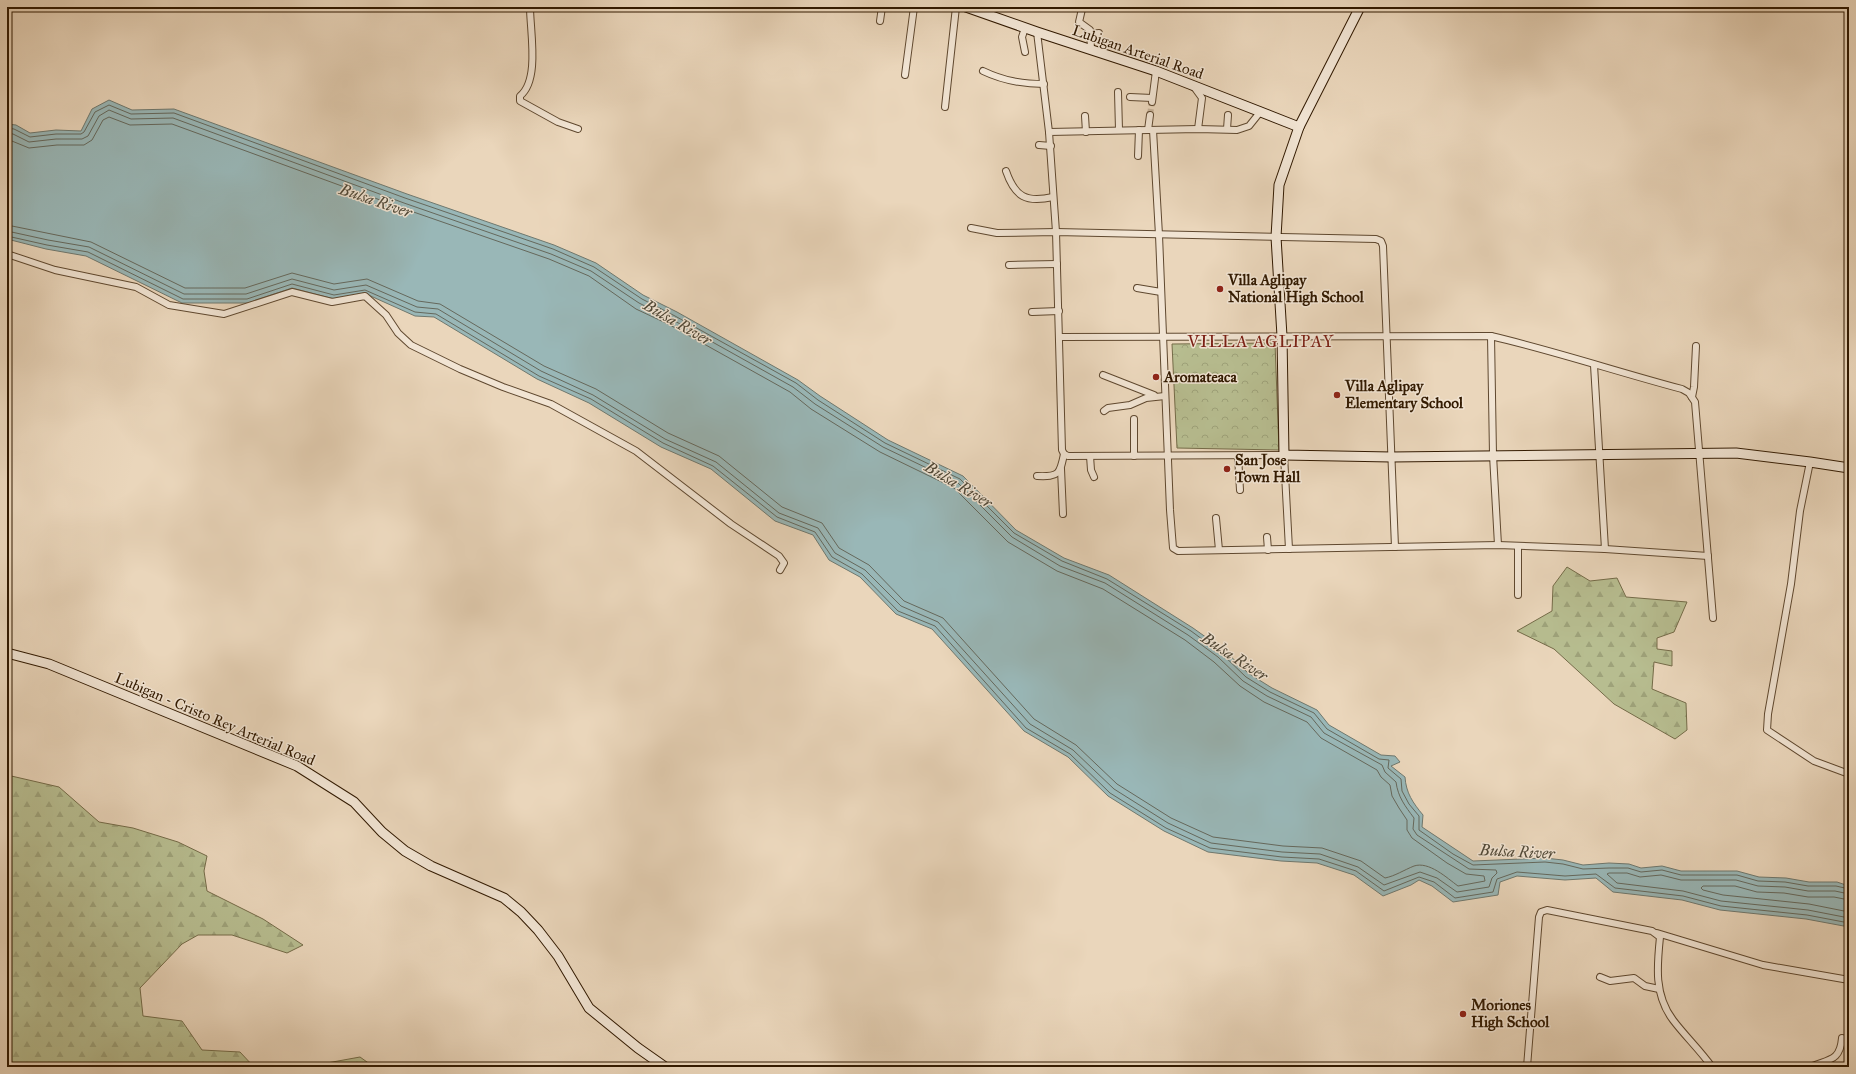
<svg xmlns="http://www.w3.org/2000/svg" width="1856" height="1074" font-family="'IM FELL Great Primer',serif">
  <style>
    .forest { fill: url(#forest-firs); stroke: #746b48 }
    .park { fill: url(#park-crowns); stroke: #746b48 }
    .water { fill: #99b7b7; stroke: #6f786e }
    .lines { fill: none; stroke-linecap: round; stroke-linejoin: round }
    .shore { stroke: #65685c; stroke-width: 1 }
    .street-tunnel { stroke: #c5b096; stroke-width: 6; stroke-dasharray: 6 3; stroke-linecap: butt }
    .street-casing { stroke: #5f482f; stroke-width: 8 }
    .secondary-casing { stroke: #311900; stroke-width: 11 }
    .street { stroke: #f1e4d3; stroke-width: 6 }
    .secondary { stroke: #f1e4d3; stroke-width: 9 }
    .poi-dot { fill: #8f2418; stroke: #f1e4d3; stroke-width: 1.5 }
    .labels { text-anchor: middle; stroke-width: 3; stroke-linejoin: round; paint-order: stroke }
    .street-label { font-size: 15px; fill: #311900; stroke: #f1e4d3 }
    .poi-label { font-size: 15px; font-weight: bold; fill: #311900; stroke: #f1e4d3; text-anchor: start }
    .water-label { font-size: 16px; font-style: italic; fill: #504837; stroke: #f1e4d3 }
    .quarter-label { font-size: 17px; letter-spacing: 1px; fill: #7a1f14; stroke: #f1e4d3 }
  </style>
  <defs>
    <pattern id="forest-firs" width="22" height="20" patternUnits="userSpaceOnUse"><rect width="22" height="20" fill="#b7bd90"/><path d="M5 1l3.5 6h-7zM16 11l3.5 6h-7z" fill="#9ea27a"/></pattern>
    <pattern id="park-crowns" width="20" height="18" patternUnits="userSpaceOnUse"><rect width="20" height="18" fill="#b7bd90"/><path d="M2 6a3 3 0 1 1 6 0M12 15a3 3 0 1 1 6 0" fill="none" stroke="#9ea27a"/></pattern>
  </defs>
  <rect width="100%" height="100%" fill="#ead6bb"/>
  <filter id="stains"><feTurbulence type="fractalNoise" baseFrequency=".005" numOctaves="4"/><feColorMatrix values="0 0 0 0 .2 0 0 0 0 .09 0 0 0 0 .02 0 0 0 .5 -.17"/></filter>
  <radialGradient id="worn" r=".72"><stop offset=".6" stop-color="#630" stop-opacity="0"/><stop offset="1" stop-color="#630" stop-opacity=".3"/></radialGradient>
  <g class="forest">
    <polygon points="1567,567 1590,581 1617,578 1626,597 1687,602 1674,632 1657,638 1657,649 1672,651 1672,666 1654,662 1652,689 1686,703 1687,730 1675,739 1614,704 1554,649 1517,631 1552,611 1553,586"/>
    <polygon points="7,775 59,787 99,822 133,828 178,842 207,856 204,871 207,891 263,919 303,945 287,953 232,935 198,935 182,944 140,988 143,1016 182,1021 202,1050 240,1052 254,1067 7,1067"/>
    <polygon points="360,1057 374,1067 319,1067 327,1063"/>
  </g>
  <polygon class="park" points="1275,343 1279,450 1177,448 1172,344"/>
  <path class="water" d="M109 100 132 110 174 109 407 194 554 245 596 263 643 295 677 312 798 380 820 396 888 440 963 476 1016 530 1064 558 1109 575 1193 628 1224 650 1248 673 1272 688 1317 710 1329 725 1381 755 1395 756 1400 762 1391 766 1405 777C1406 793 1413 803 1423 815L1422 827 1473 861 1545 858 1563 860 1583 865 1609 863 1629 864 1641 868 1662 866 1681 871H1737L1759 877 1786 878 1809 882H1837L1849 886V927L1806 919 1720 910 1682 900 1613 892 1596 878 1565 880 1517 876 1500 882 1498 895 1453 902 1432 886 1419 880 1411 885 1383 896 1354 875 1317 863 1281 861 1208 852 1164 831 1108 796 1068 757 1024 731 932 629 896 614 860 577 829 560 813 535 775 521 711 469 661 447 589 403 537 379 434 317 415 316 364 293 334 299 292 288 248 303H182L86 256 46 249 7 239V124L16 125 30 133 56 130 81 131 92 109Z"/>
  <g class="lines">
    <g class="shore">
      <polyline points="7,128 14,129 30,137 56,134 81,134 84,132 95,112 109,105 131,114 174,113 405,198 553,249 594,267 642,299 675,316 796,383 818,400 885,443 960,479 1014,533 1062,561 1107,579 1191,631 1221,653 1246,677 1270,692 1314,713 1327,729 1379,759 1389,760 1388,768 1401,779 1402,791 1409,804 1419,816 1419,830 1453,854 1473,865 1545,862 1563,864 1583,869 1609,868 1628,868 1641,872 1662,870 1681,875 1737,875 1758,881 1785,882 1808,886 1836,886 1849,889"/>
      <path d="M7 133 13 134 29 142 56 139H82L88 136 99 116 109 110 131 119 173 118 404 203 551 254 591 271 639 303 673 320 793 387 815 404 883 447 958 483 1012 537 1060 566 1105 583 1188 635 1218 657 1243 681 1267 696 1311 717 1324 733 1382 765 1385 772 1396 782C1398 797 1405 806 1414 818L1413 829 1417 835 1469 869 1496 870 1497 873 1492 878 1489 887 1457 892 1437 878 1420 872 1384 885 1358 867 1320 854 1282 852 1211 843 1168 823 1114 789 1073 750 1030 724 938 622 901 606 865 570 835 553 818 528 779 513 716 462 665 439 593 395 541 371 438 309 417 307 366 285 334 290 292 279 246 294H184L89 247 48 240 7 231"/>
      <path d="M7 139 29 148 57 145H84L92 140 103 120 109 117 130 125 172 124 402 208 549 259 589 276 636 309 670 325 790 392 811 409 880 452 954 488 1008 542 1057 571 1103 589 1185 640 1214 662 1240 686 1264 702 1307 722 1321 738 1377 770 1381 777 1390 785 1392 796 1399 808 1407 820V830L1412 838 1447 863 1466 874 1484 876 1485 881 1458 886C1447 878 1429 861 1414 866 1404 870 1395 876 1385 878L1361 861 1322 848 1283 846 1213 837 1171 818 1117 784 1076 745 1034 719 943 618 904 601 869 565 839 548 822 523 782 507 719 456 668 433 596 389 544 366 440 304 418 301 367 279 334 284 292 273 245 288H185L91 242 7 225"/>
      <polyline points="7,236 47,245 88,252 183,299 247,299 292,284 334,295 365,290 415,312 436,314 539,376 591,399 663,443 713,466 777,517 815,532 832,557 862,574 898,611 935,626 1026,728 1070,754 1110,793 1166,828 1210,848 1282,857 1319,859 1356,871 1384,891 1419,877 1434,882 1455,898 1493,892 1497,879 1517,872 1565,876 1596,874 1615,888 1683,896 1721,906 1807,915 1849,923"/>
      <polyline points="1849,894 1835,891 1808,891 1785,887 1758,886 1736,880 1681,880 1661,875 1640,877 1627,873 1609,873 1607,874 1617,883 1683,891 1721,901 1808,910 1849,918"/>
      <polyline points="1849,900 1834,897 1808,897 1784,893 1757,892 1735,886 1703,886 1701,888 1703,890 1723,895 1809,904 1849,912"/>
    </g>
    <polyline class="street-tunnel" points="1150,115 1152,102"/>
    <g class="street-casing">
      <g id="street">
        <path d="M530 7C530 31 540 80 520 96V101L558 122 578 129"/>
        <polyline points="1082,9 1079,22 1090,30 1091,49"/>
        <polyline points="880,21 882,7"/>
        <polyline points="1037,32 1049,132"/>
        <polyline points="1091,34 1099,33"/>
        <polyline points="1025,52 1022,37 1025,28"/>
        <path d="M983 71C1004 81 1022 84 1044 84"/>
        <polyline points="905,75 914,7"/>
        <polyline points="1194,87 1202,98 1198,129"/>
        <polyline points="1118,92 1119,130"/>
        <polyline points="1130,97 1152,98"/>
        <polyline points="1152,102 1156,71"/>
        <polyline points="945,107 956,7"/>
        <polyline points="1261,111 1249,126 1237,130 1198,129 1049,132 1056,232 1062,450 1064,454 1068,456 1284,455 1289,549"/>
        <polyline points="1085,116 1086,132"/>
        <polyline points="1227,129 1228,115"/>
        <polyline points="1148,130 1150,115"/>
        <polyline points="1153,130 1159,235 1170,510 1173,548 1178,551 1498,545 1605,549 1594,365"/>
        <polyline points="1039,145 1051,146"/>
        <polyline points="1138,156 1139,130"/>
        <path d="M1006 171C1015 197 1026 203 1053 197"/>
        <polyline points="971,228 997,233 1056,232 1376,239 1381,241 1383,246 1395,547"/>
        <polyline points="7,254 55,270 136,287 169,305 224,314 292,292 332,302 365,296 386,315 398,333 411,345 460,369 503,387 551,404 636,451 731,524 779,556 784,563 780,570"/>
        <polyline points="1009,265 1057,264"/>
        <polyline points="1137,288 1161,292"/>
        <polyline points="1032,312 1059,311"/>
        <polyline points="1491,336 1493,455 1498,545"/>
        <path d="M1060 337 1491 336C1555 351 1618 372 1682 389L1689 393 1695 402 1713 618"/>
        <polyline points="1103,375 1154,395"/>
        <polyline points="1692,397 1694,387 1696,346"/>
        <polyline points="1104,411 1108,408 1130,405 1146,398 1165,396"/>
        <polyline points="1090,456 1091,470 1094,477"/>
        <polyline points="1134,456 1134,419"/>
        <polyline points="1238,456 1240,490"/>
        <polyline points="1810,462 1800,511 1791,584 1768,714 1767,730 1814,761 1849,774"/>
        <polyline points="1061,469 1063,514"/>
        <path d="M1037 476C1059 477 1060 474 1064 454"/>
        <polyline points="1216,518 1219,550"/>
        <polyline points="1267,537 1268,550"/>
        <polyline points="1518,546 1518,595"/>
        <polyline points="1605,549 1708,556"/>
        <polyline points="1657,933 1763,965 1849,980"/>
        <polyline points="1600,977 1610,981 1634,978 1645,986 1659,989"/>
        <path d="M1527 1067 1539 917 1541 912 1547 910 1652 931 1660 937C1657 966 1654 995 1673 1020 1685 1036 1700 1050 1712 1067"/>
        <path d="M1810 1067C1828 1059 1840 1062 1842 1038"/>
      </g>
    </g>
    <g class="secondary-casing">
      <g id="secondary">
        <polyline points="966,7 1037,32 1156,71 1299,127"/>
        <polyline points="1360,7 1299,127 1279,185 1276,237 1282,336 1284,455 1391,457 1736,453 1810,462 1849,468"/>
        <polyline points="7,653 49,664 297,766 354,802 382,832 405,851 431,866 504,898 521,912 538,930 558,956 589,1008 638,1048 665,1067"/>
      </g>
    </g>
    <use href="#street" class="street"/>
    <use href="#secondary" class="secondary"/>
  </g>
  <g class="poi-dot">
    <circle cx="1220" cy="289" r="4"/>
    <circle cx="1156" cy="377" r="4"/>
    <circle cx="1337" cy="395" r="4"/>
    <circle cx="1227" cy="469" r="4"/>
    <circle cx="1463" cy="1014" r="4"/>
  </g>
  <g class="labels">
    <g class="street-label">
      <text transform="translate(1138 52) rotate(19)" y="5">Lubigan Arterial Road</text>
      <text transform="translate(215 719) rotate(23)" y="5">Lubigan - Cristo Rey Arterial Road</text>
    </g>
    <g class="poi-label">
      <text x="1228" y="285">Villa Aglipay<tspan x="1228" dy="17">National High School</tspan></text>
      <text x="1164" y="382">Aromateaca</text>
      <text x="1345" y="391">Villa Aglipay<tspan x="1345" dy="17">Elementary School</tspan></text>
      <text x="1235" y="465">San Jose<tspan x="1235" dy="17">Town Hall</tspan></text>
      <text x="1471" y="1010">Moriones<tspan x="1471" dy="17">High School</tspan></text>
    </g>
    <g class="water-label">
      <text transform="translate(376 200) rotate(19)" y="6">Bulsa River</text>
      <text transform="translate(678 322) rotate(30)" y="6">Bulsa River</text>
      <text transform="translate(959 484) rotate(31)" y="6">Bulsa River</text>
      <text transform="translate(1235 656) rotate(33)" y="6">Bulsa River</text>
      <text transform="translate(1517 851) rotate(3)" y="6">Bulsa River</text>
    </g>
    <g class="quarter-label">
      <text x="1261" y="347">VILLA AGLIPAY</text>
    </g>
  </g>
  <rect width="1856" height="1074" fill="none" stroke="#ead6bb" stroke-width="24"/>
  <rect x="8" y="8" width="1840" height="1058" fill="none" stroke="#311900" stroke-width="2"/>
  <rect x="12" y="12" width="1832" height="1050" fill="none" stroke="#311900"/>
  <rect width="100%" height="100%" filter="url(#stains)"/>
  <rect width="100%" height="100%" fill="url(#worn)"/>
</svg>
